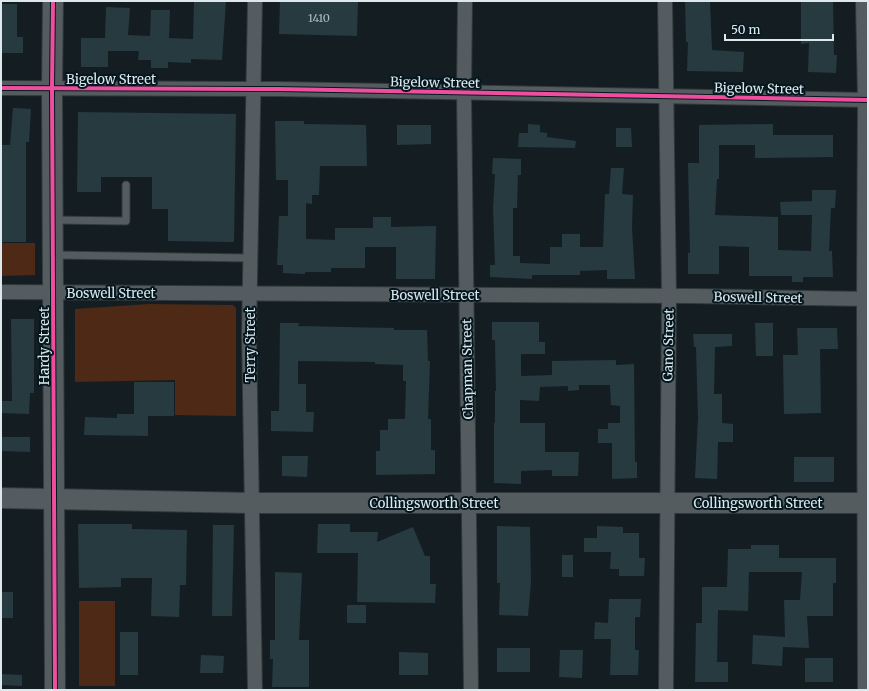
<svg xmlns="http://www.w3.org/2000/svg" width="869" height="691" font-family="Merriweather,serif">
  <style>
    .green { fill: #4d2916 }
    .building { fill: #263a40 }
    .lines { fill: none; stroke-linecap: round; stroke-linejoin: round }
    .lane-casing { stroke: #32393c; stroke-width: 9 }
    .street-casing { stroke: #32393c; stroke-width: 16 }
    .secondary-casing { stroke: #32393c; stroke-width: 22 }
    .lane { stroke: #555c60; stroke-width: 7 }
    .street { stroke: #555c60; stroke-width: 14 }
    .secondary { stroke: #555c60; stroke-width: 20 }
    .cycleway-casing { stroke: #05171e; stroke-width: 6 }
    .cycleway { stroke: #ef4d9e; stroke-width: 4 }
    .labels { text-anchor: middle; stroke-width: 4; stroke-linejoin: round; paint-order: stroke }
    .number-label { font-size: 11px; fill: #afbcc2 }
    .street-label { font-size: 13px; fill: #dde8ed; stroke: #05171e }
  </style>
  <rect width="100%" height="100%" fill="#141e22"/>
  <g class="green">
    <polygon points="1,243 35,243 35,275 1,276"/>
    <polygon points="149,304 233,305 236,308 236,416 175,415 175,380 75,382 75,309"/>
    <rect x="79" y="601" width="36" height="85"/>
  </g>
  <g class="building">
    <polygon points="194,1 226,1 222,60 191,59 191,63 168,62 168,68 151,68 151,60 138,60 139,51 108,51 108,67 81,67 81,38 105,38 106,7 130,8 128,35 150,36 151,10 170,10 169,38 193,39"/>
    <polygon points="280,1 358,1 357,36 279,34"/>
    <polygon points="685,1 710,1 712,50 744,52 743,72 687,71 688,42 686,42"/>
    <polygon points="801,1 833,1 834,55 837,55 836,73 808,72 809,43 801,44"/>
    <polygon points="1,4 17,4 17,37 23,37 23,53 1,53"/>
    <polygon points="13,108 31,109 29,142 26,142 26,242 1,242 1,145 10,145"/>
    <polygon points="78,112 236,114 234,242 168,241 168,209 152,209 152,177 101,177 101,192 77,192"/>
    <polygon points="275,121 304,121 304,124 366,125 367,166 320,166 319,195 312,195 312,204 306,203 306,239 335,240 335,228 373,228 373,217 391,217 391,227 436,226 435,279 396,279 396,247 365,247 365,268 331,268 331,272 305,272 305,274 283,273 283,265 277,265 279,216 288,216 288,180 276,180"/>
    <polygon points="528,124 540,125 540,132 547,133 547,137 576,141 575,148 518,147 519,133 528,133"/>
    <polygon points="773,124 773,135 833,135 833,157 755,158 755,145 719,145 719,179 717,179 715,215 778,217 778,250 811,251 812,215 781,215 780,202 812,201 812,190 836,190 835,208 831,208 829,251 832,251 833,277 803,277 803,282 792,282 792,276 749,276 749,247 719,246 719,274 688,274 688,253 690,253 688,163 699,163 699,125"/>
    <polygon points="397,125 431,125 431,144 397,145"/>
    <polygon points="616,128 631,128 632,147 616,147"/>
    <polygon points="493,158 521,159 521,175 518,175 517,208 513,208 513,256 520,256 520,263 550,264 550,247 562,247 562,234 580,234 580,247 603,247 605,194 609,194 611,168 624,168 622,194 633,195 632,227 635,279 607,279 607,270 580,271 580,275 532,275 532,279 490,277 490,265 495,265 493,208 495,174 492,174"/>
    <polygon points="11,319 34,319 34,393 30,393 29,414 1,413 1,401 12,401"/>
    <polygon points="492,322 539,322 539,342 545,342 545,354 521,354 521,376 552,375 552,361 616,360 616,365 634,364 635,462 637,462 637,478 612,479 612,443 598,443 598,429 608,429 608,423 620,423 620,406 611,405 610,385 579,385 579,390 568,391 568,386 540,387 539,401 520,400 520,423 545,423 545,452 579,452 578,476 552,476 552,470 521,471 521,484 494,483 494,423 495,423 495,391 496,391 495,340 492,340"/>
    <polygon points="280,323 299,323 298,326 394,328 394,330 427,330 428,361 430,361 428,419 431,419 431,450 435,450 435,474 376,475 376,451 380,451 380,430 388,430 388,419 405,419 406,381 403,381 403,365 375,364 375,362 298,361 298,384 306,384 306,412 314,412 313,432 271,431 271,411 279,411"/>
    <polygon points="755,323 773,323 773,356 756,356"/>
    <polygon points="797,328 837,328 838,349 820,349 821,413 784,414 783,355 798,355"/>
    <polygon points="693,334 732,334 732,346 715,347 714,394 722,394 722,423 733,424 733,442 718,442 717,479 695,478 698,418 696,347 694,347"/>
    <polygon points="134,382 174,382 174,416 148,416 148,436 84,435 85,417 117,418 117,414 134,414"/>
    <polygon points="1,437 30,437 30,452 1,451"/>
    <polygon points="282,456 308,456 307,477 282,476"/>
    <rect x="794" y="457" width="40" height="25"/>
    <polygon points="78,524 132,524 132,529 187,530 186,585 180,585 179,617 151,616 152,578 121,578 121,587 79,588"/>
    <polygon points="318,524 350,524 350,532 378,532 377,542 413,527 425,556 430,556 430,584 436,584 435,603 357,602 358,553 317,553"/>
    <polygon points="213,525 234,525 232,616 212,616"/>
    <polygon points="497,526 530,527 531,583 528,616 499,615 500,583 497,583"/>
    <polygon points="597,526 623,527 623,533 639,533 639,558 645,558 644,576 619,576 619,569 610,569 611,552 584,552 584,538 597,538"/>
    <polygon points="751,545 779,545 779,558 836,558 836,583 833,583 833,616 807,616 809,648 783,647 782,666 752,664 753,635 785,637 784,600 800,600 802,572 749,572 748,611 718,610 717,662 728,662 728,682 695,682 696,623 702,623 702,587 727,587 728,549 751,549"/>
    <rect x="562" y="555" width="11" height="22"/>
    <polygon points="275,572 302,573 299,640 309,640 309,687 272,687 273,659 270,659 270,640 275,640"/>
    <rect x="1" y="592" width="12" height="26"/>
    <polygon points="609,599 641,599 640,617 635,617 635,650 639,650 638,675 610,675 611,639 594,639 595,622 608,623"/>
    <rect x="347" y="605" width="19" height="18"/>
    <rect x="120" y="632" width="18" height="43"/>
    <rect x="497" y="648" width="33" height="24"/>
    <polygon points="560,650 583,650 582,678 559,677"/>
    <polygon points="399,652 428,653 428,675 399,675"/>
    <polygon points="201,655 224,656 223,673 200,673"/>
    <rect x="805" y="658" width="28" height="24"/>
    <polygon points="1,674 22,675 22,686 1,685"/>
  </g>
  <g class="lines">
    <g class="lane-casing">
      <g id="lane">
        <polyline points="53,220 126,221 126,185"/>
        <polyline points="55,255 250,258"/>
      </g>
    </g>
    <g class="street-casing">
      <g id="street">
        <polyline points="465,1 464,93 471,690"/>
        <polyline points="665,1 669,295 666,690"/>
        <polyline points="863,1 865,100 864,299 865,690"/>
        <polyline points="1,88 279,89 868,100"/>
        <polyline points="1,292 693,296 868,299"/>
        <polyline points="255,690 249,334 255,1"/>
      </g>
    </g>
    <g class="secondary-casing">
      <g id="secondary">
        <polyline points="53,1 52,88 55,690"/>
        <polyline points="1,498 251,503 868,503"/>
      </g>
    </g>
    <use href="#lane" class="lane"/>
    <use href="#street" class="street"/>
    <use href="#secondary" class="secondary"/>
    <g class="cycleway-casing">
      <g id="cycleway">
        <polyline points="53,1 52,88 55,690"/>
        <polyline points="1,88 279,89 868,100"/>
      </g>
    </g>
    <use href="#cycleway" class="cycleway"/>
  </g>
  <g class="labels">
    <g class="number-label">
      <text x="319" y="22">1410</text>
    </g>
    <g class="street-label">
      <text x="111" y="84">Bigelow Street</text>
      <text transform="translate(435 82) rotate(1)" y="5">Bigelow Street</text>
      <text transform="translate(759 88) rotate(1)" y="5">Bigelow Street</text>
      <text x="111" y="298">Boswell Street</text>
      <text x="435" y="300">Boswell Street</text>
      <text transform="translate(758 297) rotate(1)" y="5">Boswell Street</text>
      <text transform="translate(250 345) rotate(-90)" y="5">Terry Street</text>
      <text transform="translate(668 345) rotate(-89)" y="5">Gano Street</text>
      <text transform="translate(44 346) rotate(-90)" y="5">Hardy Street</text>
      <text transform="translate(467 369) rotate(-91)" y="5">Chapman Street</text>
      <text x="434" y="508">Collingsworth Street</text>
      <text x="758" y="508">Collingsworth Street</text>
    </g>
  </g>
  <rect width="869" height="691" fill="none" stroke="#dde8ed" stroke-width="4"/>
  <path d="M725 34v6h108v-6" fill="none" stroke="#dde8ed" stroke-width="2"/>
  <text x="731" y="34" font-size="12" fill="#dde8ed" stroke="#05171e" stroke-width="3" paint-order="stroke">50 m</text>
</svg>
